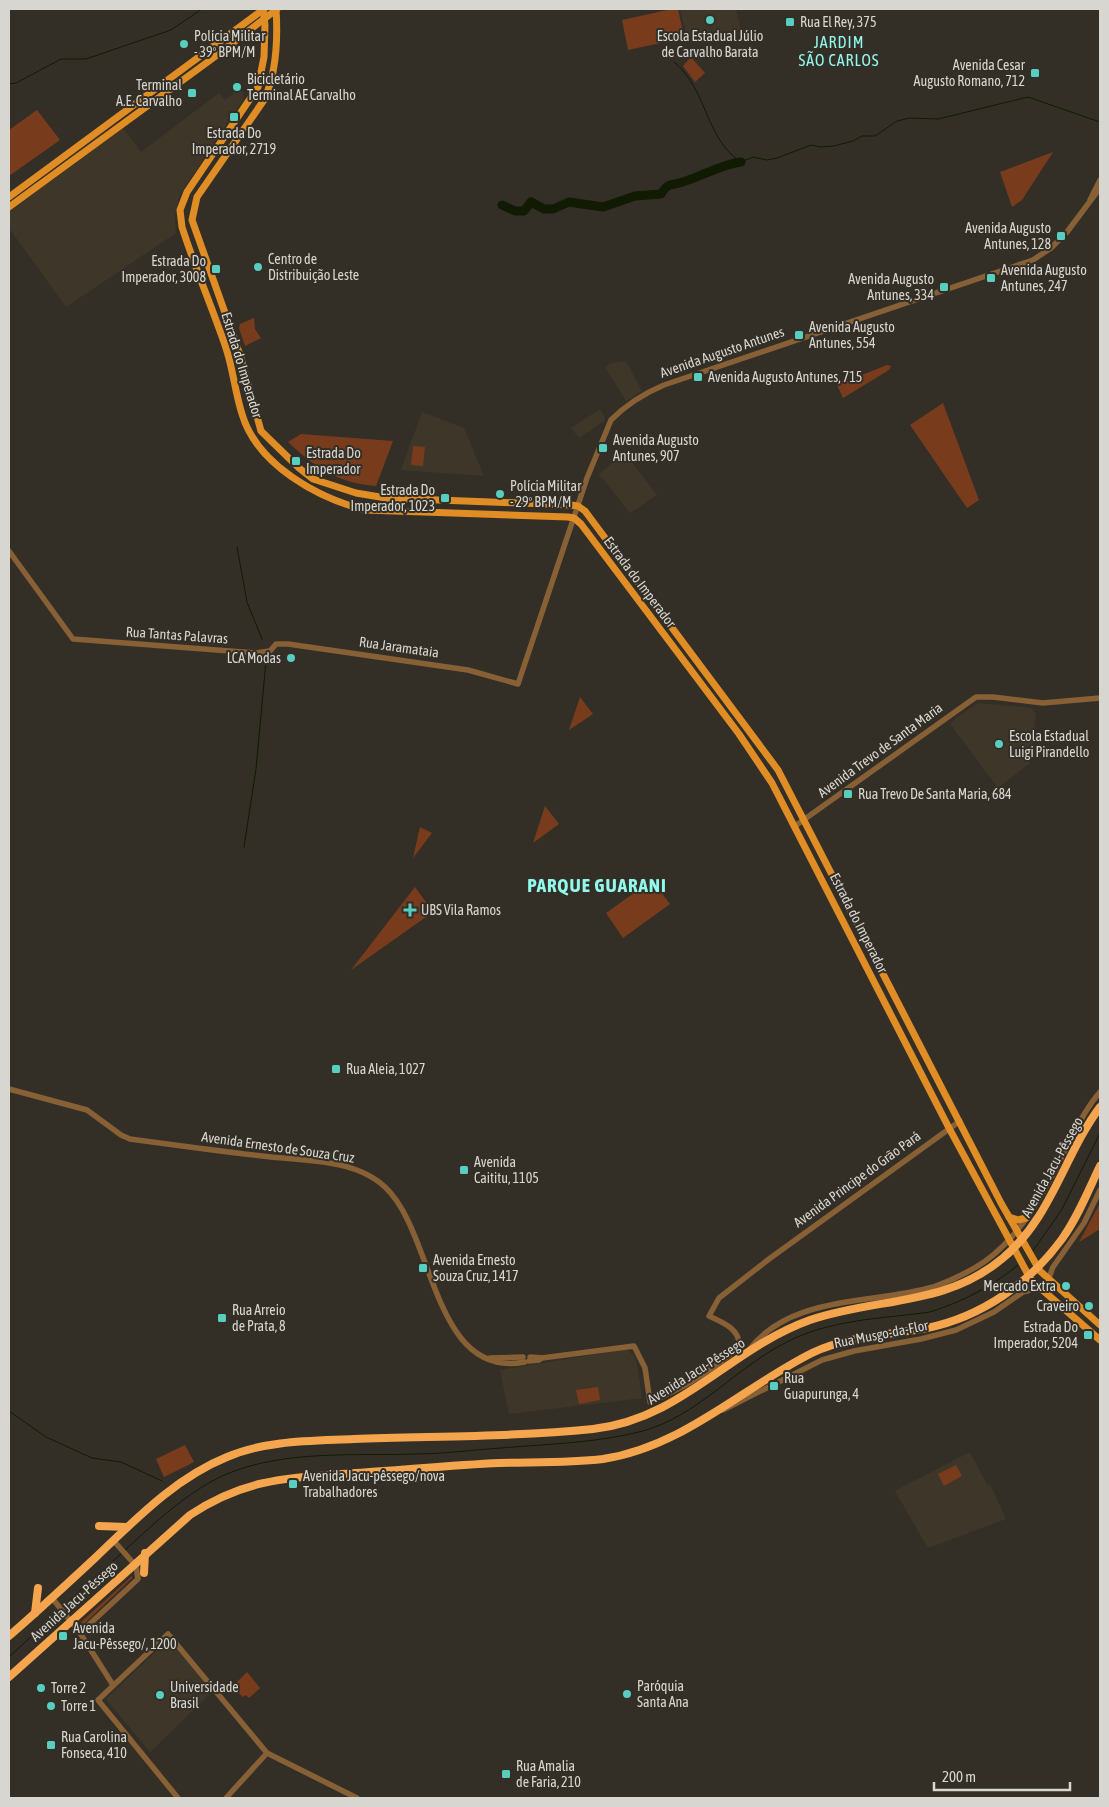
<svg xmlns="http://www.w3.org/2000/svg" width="1109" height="1807" font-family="'Asap Condensed',sans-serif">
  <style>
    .built { fill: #3e3729 }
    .green { fill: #783c1d }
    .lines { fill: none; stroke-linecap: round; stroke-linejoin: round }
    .stream { stroke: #111a02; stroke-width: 1 }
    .river { stroke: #111a02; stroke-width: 9 }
    .minor { stroke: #886036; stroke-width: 5.5 }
    .major { stroke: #e08d25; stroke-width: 7 }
    .highway { stroke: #f5a54e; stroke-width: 8 }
    .poi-dot { fill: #58cec0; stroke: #332f27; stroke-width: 2 }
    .labels { text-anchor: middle; stroke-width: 4; stroke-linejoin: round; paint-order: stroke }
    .poi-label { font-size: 14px; fill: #d8d6d0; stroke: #332f27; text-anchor: start }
    .street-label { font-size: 14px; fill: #d8d6d0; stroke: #332f27 }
    .quarter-label { font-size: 16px; letter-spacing: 1px; fill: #91faec; stroke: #332f27 }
    .district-label { font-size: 19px; font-weight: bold; letter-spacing: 1px; fill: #91faec; stroke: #332f27 }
  </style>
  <rect width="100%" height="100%" fill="#332f27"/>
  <g class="built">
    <polygon points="680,9 736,9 741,30 688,42"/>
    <polygon points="241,87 244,98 179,196 175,217 176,233 66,307 9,228 9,212 123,128 141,152 219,93 225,100"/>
    <polygon points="626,361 642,391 626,401 605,367 611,363"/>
    <polygon points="600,409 605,418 604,421 579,438 571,428"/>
    <polygon points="422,412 464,428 484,476 401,470"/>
    <polygon points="625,453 657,495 630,513 599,474"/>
    <polygon points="978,703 1031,708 1036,713 1030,763 998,788 951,725 951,722"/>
    <polygon points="627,1349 634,1356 637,1364 642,1398 509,1414 500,1370"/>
    <polygon points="970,1452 987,1485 990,1484 1006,1519 928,1548 895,1491"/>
    <polygon points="168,1640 213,1691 150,1752 106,1699"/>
  </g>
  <g class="green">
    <polygon points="672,9 678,9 684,38 628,50 622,20"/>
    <polygon points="691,57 705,73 695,82 683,66"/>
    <polygon points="37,110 60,140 9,176 9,130"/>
    <polygon points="1053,152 1022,200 1012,207 1000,172"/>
    <polygon points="254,318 255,329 261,338 245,346 239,328 240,324"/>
    <polygon points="887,365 891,366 889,370 843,398 837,385"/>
    <polygon points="943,403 979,500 967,508 910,425"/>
    <path d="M301 434 393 441 376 486C337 483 316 468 288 442Z"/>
    <polygon points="413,446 425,447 423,466 411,465"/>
    <polygon points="580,697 593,714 569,730"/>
    <polygon points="545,806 559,824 533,843"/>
    <polygon points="420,827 432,833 413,858"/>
    <polygon points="652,880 670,904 623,938 606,913"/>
    <polygon points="415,887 433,912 351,970"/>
    <polygon points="1100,1203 1100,1229 1079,1242"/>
    <polygon points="598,1387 600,1400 579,1404 576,1390"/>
    <polygon points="185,1445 194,1462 164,1477 156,1459"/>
    <polygon points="956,1465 962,1476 944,1486 938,1474"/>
    <polygon points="132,1576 132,1578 83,1625 81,1622"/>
    <polygon points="247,1672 260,1688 249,1698 246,1695 243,1697 232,1687"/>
  </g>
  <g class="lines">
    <g class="stream">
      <path d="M674 62C707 88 705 139 741 162L753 157 767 160 777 158 811 145 820 147 834 146 853 141 862 136H875L897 121 909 118 938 119 1028 97 1100 122"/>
      <polyline points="9,84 16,83 61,59 86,59 171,30 202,9"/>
      <polyline points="237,547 247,602 262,639"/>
      <polyline points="244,847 256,769 266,661"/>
      <polyline points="1032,1252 1061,1211 1100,1133"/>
      <polyline points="9,1411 46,1437 92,1458 121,1462 162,1481"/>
      <path d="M125 1550C157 1521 189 1490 229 1473 287 1450 354 1456 414 1454 443 1454 472 1450 501 1448 548 1444 597 1443 643 1431 697 1416 735 1369 783 1344 829 1319 880 1319 930 1312 964 1301 991 1287 1018 1265"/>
      <polyline points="62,1607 122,1553"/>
      <polyline points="9,1657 60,1610"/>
    </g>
    <path class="river" d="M502 205 515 211H524L531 202 544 209H553L569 202 603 207 635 196 661 194C663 191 666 186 670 185 694 182 716 165 741 162"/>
    <g class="minor">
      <polyline points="1090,200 1100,180"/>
      <path d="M9 551 73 639 256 653 270 651 276 644H288L468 670 518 684 587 478 611 420C626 405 645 393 664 385L1033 260 1051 248 1067 232 1100 188"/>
      <polyline points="795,826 976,697 993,697 1043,703 1100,698"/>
      <path d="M9 1089 87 1110 121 1135 130 1139C174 1145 218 1151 262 1156 302 1161 354 1158 385 1187 435 1233 432 1380 525 1362"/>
      <path d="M748 1351C790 1294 872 1305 933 1287 950 1281 969 1272 984 1262 1022 1235 1045 1191 1065 1150 1076 1130 1085 1109 1100 1092"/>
      <path d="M530 1357 542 1358 634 1346 645 1368 650 1402C682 1389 713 1370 739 1347 741 1329 722 1322 709 1316L719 1298 769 1259 960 1121"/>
      <polyline points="490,1358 523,1357"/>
      <polyline points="529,1361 539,1360 542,1358"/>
      <polyline points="723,1410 822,1360 854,1351 921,1339 956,1330 994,1312 1023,1292 1042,1287 1047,1283 1053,1267 1084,1223 1100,1190"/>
      <polyline points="52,1598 80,1633 113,1685"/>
      <polyline points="80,1633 138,1579 136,1566 113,1540"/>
      <polyline points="178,1798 98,1700 168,1634 267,1753 357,1798"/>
      <polyline points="226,1798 267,1753"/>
    </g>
    <g class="major">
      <path d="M263 9 265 25 264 57 258 87 187 192 180 210 182 227C195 268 212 307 226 348 233 369 235 392 242 414 257 465 318 498 365 510L568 517 574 518 581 524 739 734 772 783 949 1128 1031 1280 1100 1340"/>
      <path d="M276 9C278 40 277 72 264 100L197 197 192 220 240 355 261 431 299 468 313 479 356 493 386 498 571 505 578 506 585 511 778 770 1001 1203 1040 1271 1100 1325"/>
      <polyline points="9,197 264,9"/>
      <polyline points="9,207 209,61 277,9"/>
      <polyline points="1009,1217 1018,1220 1026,1218"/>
    </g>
    <g class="highway">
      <polyline points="99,1526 127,1527"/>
      <polyline points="144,1573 145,1553"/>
      <polyline points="35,1613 38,1588"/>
      <path d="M9 1636C38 1611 66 1585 95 1558 135 1520 175 1478 227 1457 267 1440 312 1441 354 1439 433 1436 514 1437 593 1429 682 1419 729 1349 810 1320 877 1297 945 1307 1003 1258 1052 1217 1064 1155 1100 1107"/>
      <path d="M9 1677 190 1515C247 1477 291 1478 356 1473 404 1470 452 1465 500 1463 534 1462 569 1463 603 1459 683 1447 742 1388 812 1353 847 1336 890 1335 927 1328 981 1317 1030 1283 1062 1239 1078 1217 1088 1191 1100 1166"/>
    </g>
  </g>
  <g class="poi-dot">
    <circle cx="710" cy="20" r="5"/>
    <rect x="785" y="17" width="10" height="10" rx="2.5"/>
    <circle cx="184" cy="44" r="5"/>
    <rect x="1030" y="68" width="10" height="10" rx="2.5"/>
    <circle cx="237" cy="87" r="5"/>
    <rect x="187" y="88" width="10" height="10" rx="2.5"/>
    <rect x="229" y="112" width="10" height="10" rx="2.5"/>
    <rect x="1056" y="231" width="10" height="10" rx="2.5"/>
    <circle cx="258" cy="267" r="5"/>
    <rect x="211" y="264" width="10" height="10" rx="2.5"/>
    <rect x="986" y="273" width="10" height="10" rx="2.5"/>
    <rect x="939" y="282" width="10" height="10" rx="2.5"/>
    <rect x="794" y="330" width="10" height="10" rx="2.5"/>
    <rect x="693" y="372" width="10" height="10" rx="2.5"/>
    <rect x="598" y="443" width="10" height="10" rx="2.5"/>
    <rect x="291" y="456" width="10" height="10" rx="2.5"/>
    <circle cx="500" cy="494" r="5"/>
    <rect x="440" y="493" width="10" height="10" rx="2.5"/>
    <circle cx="291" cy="658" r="5"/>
    <circle cx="999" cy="744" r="5"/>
    <rect x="843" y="789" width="10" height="10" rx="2.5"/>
    <path d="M407.5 902.5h5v5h5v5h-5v5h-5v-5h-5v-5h5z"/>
    <rect x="331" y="1064" width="10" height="10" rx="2.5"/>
    <rect x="459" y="1165" width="10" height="10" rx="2.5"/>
    <rect x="418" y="1263" width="10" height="10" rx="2.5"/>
    <circle cx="1066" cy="1286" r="5"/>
    <circle cx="1089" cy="1306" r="5"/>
    <rect x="217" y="1313" width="10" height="10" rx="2.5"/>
    <rect x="1083" y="1330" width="10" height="10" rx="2.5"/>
    <rect x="769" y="1381" width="10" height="10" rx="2.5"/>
    <rect x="288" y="1479" width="10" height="10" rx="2.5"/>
    <rect x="58" y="1631" width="10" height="10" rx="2.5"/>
    <circle cx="41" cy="1688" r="5"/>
    <circle cx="627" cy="1694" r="5"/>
    <circle cx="160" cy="1695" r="5"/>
    <circle cx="51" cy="1706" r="5"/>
    <rect x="46" y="1740" width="10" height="10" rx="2.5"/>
    <rect x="501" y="1769" width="10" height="10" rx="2.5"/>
  </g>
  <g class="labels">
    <g class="poi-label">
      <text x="800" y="27">Rua El Rey, 375</text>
      <text x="194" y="41">Polícia Militar<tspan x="194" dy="16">- 39º BPM/M</tspan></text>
      <text x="710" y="41" text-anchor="middle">Escola Estadual Júlio<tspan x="710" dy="16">de Carvalho Barata</tspan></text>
      <text x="1025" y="70" text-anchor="end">Avenida Cesar<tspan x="1025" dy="16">Augusto Romano, 712</tspan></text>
      <text x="247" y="84">Bicicletário<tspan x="247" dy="16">Terminal AE Carvalho</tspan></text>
      <text x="182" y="90" text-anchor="end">Terminal<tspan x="182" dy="16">A.E. Carvalho</tspan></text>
      <text x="234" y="138" text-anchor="middle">Estrada Do<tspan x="234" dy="16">Imperador, 2719</tspan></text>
      <text x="1051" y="233" text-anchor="end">Avenida Augusto<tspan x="1051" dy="16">Antunes, 128</tspan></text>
      <text x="268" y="264">Centro de<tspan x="268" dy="16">Distribuição Leste</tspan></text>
      <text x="206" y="266" text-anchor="end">Estrada Do<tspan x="206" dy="16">Imperador, 3008</tspan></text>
      <text x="1001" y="275">Avenida Augusto<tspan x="1001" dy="16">Antunes, 247</tspan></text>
      <text x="934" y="284" text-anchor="end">Avenida Augusto<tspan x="934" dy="16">Antunes, 334</tspan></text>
      <text x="809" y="332">Avenida Augusto<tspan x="809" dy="16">Antunes, 554</tspan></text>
      <text x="708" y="382">Avenida Augusto Antunes, 715</text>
      <text x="613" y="445">Avenida Augusto<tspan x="613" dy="16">Antunes, 907</tspan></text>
      <text x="306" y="458">Estrada Do<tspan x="306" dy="16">Imperador</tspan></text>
      <text x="510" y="491">Polícia Militar<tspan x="510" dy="16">- 29º BPM/M</tspan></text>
      <text x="435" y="495" text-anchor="end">Estrada Do<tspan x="435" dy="16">Imperador, 1023</tspan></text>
      <text x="281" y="663" text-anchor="end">LCA Modas</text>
      <text x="1009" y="741">Escola Estadual<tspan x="1009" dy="16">Luigi Pirandello</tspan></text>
      <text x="858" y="799">Rua Trevo De Santa Maria, 684</text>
      <text x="421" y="915">UBS Vila Ramos</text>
      <text x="346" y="1074">Rua Aleia, 1027</text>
      <text x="474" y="1167">Avenida<tspan x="474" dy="16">Caititu, 1105</tspan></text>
      <text x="433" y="1265">Avenida Ernesto<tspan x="433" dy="16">Souza Cruz, 1417</tspan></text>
      <text x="1056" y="1291" text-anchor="end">Mercado Extra</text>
      <text x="1079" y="1311" text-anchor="end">Craveiro</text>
      <text x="232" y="1315">Rua Arreio<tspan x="232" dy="16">de Prata, 8</tspan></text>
      <text x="1078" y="1332" text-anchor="end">Estrada Do<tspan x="1078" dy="16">Imperador, 5204</tspan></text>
      <text x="784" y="1383">Rua<tspan x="784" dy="16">Guapurunga, 4</tspan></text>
      <text x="303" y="1481">Avenida Jacu-pêssego/nova<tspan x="303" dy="16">Trabalhadores</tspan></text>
      <text x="73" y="1633">Avenida<tspan x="73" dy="16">Jacu-Pêssego/, 1200</tspan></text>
      <text x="637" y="1691">Paróquia<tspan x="637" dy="16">Santa Ana</tspan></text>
      <text x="170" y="1692">Universidade<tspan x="170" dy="16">Brasil</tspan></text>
      <text x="51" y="1693">Torre 2</text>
      <text x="61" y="1711">Torre 1</text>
      <text x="61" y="1742">Rua Carolina<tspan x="61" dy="16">Fonseca, 410</tspan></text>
      <text x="516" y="1771">Rua Amalia<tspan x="516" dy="16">de Faria, 210</tspan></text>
    </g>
    <g class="street-label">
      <text transform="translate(722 352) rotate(-19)" y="5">Avenida Augusto Antunes</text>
      <text transform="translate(242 365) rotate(73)" y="5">Estrada do Imperador</text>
      <text transform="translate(640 582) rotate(53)" y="5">Estrada do Imperador</text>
      <text transform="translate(177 635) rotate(4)" y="5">Rua Tantas Palavras</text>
      <text transform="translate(399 647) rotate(8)" y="5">Rua Jaramataia</text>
      <text transform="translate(880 750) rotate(-36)" y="5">Avenida Trevo de Santa Maria</text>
      <text transform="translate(859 923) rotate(63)" y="5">Estrada do Imperador</text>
      <text transform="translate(278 1147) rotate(8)" y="5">Avenida Ernesto de Souza Cruz</text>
      <text transform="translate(1052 1167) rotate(-61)" y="5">Avenida Jacu-Pêssego</text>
      <text transform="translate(857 1179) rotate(-36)" y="5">Avenida Principe do Grão Pará</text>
      <text transform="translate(881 1334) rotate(-11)" y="5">Rua Musgo-da-Flor</text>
      <text transform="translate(696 1371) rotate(-32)" y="5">Avenida Jacu-Pêssego</text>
      <text transform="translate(74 1601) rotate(-42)" y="5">Avenida Jacu-Pêssego</text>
    </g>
    <g class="quarter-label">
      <text x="839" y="48">JARDIM<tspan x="839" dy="18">SÃO CARLOS</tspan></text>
    </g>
    <g class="district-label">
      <text x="597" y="892">PARQUE GUARANI</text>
    </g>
  </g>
  <rect width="1109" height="1807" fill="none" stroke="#d8d6d0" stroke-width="20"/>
  <path d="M934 1782v8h136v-8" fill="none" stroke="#d8d6d0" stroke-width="2.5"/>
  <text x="942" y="1782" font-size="15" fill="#d8d6d0" stroke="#332f27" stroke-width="4" paint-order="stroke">200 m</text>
</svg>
